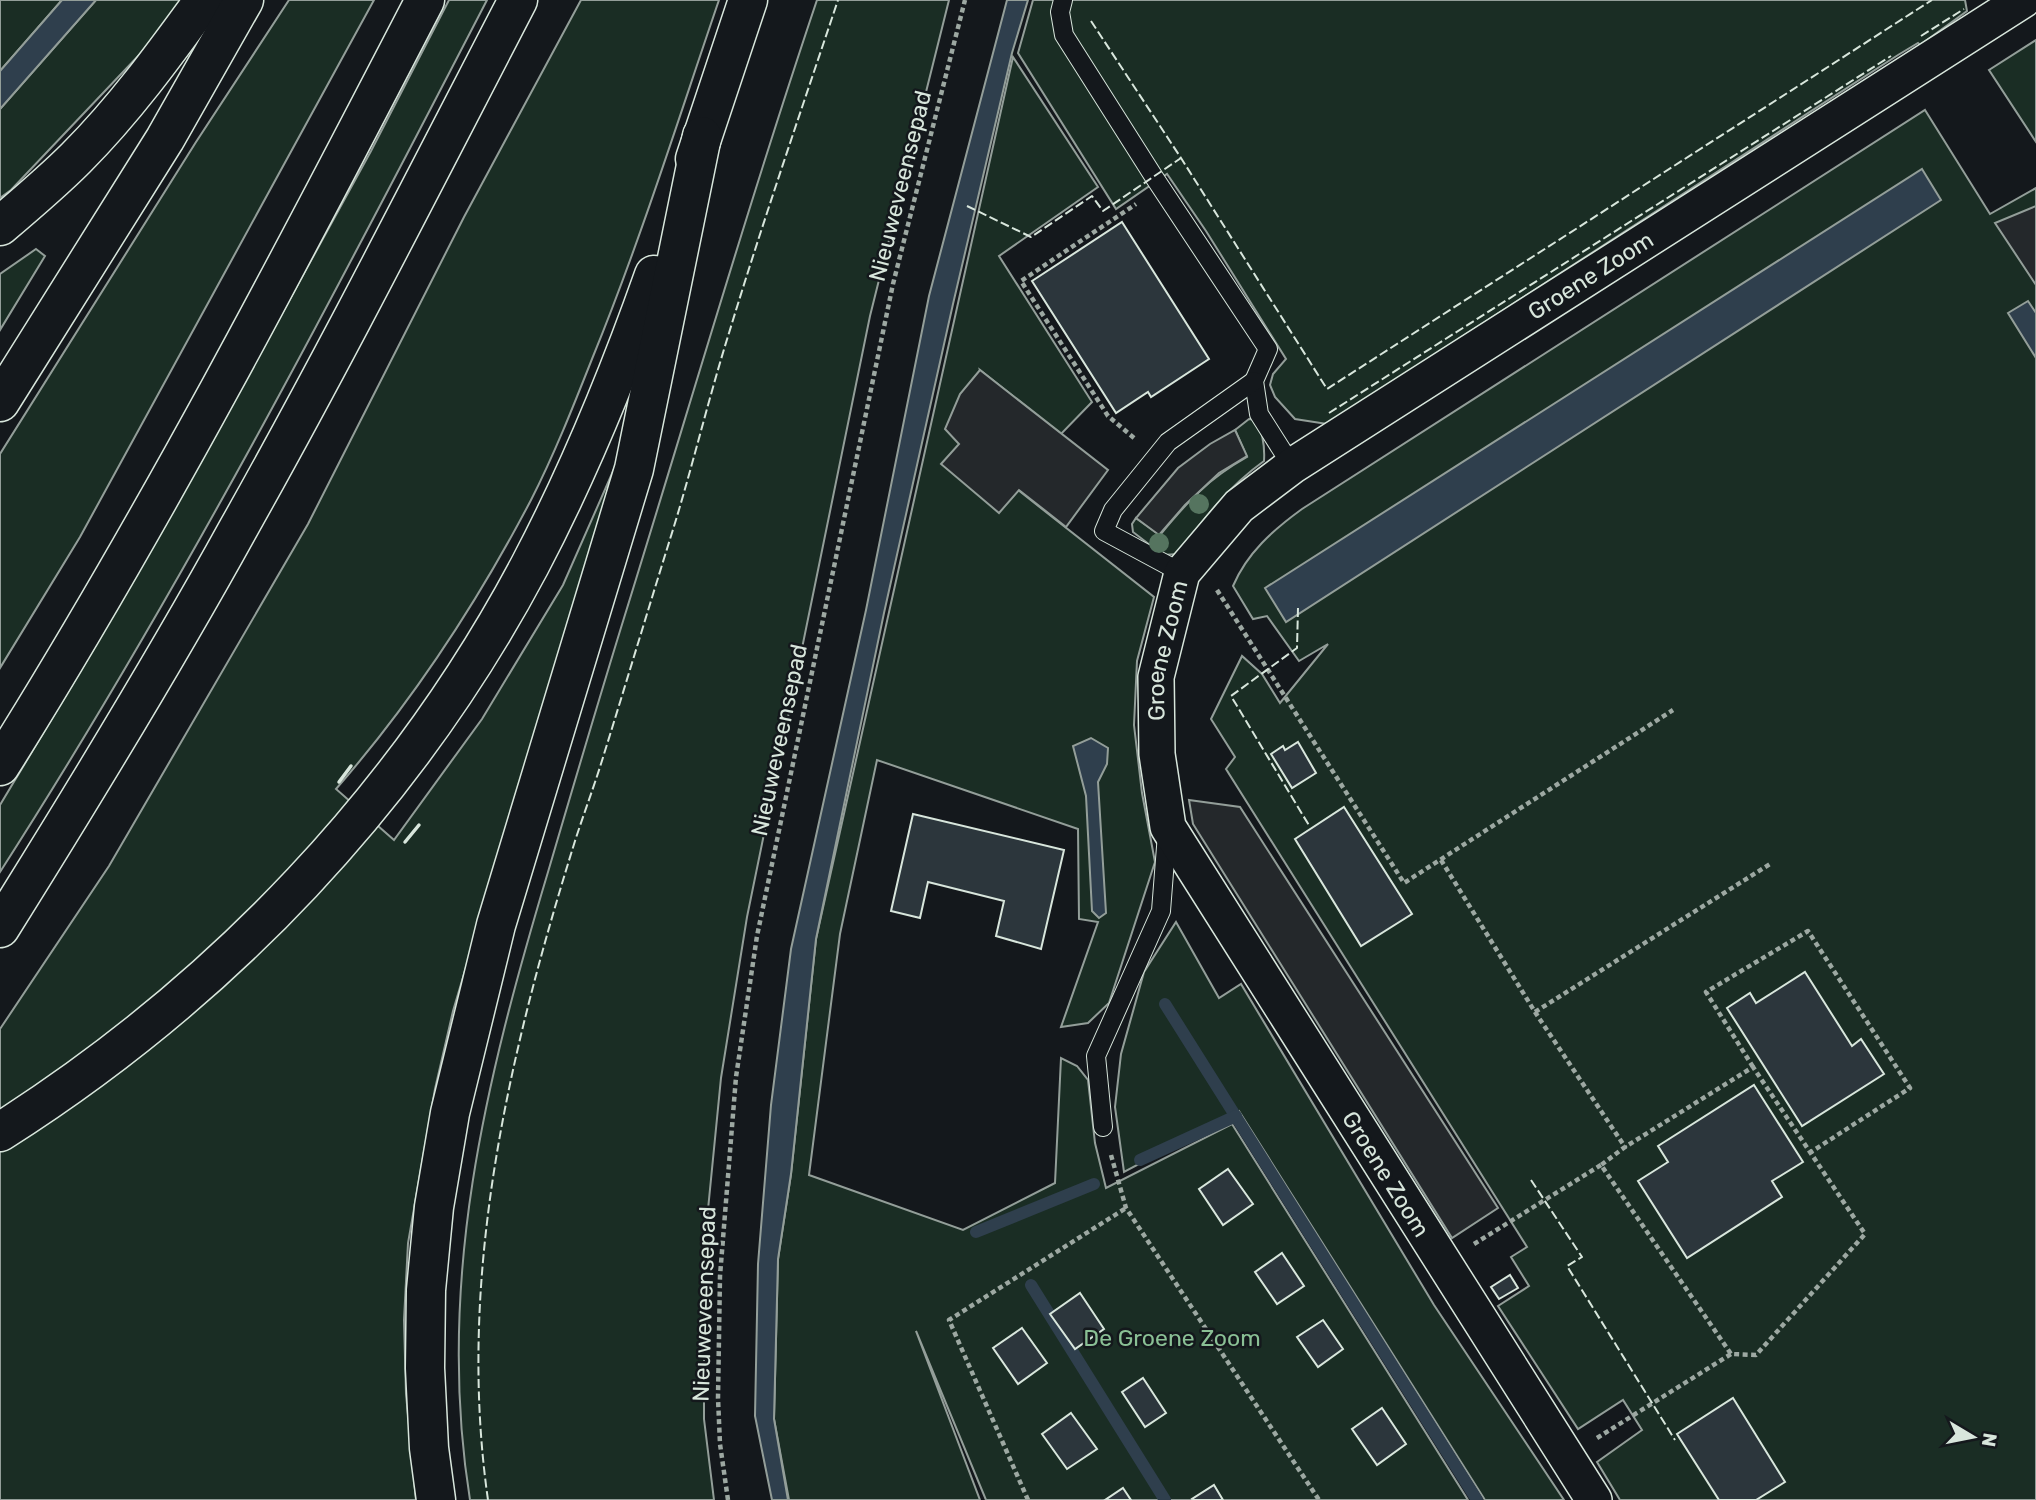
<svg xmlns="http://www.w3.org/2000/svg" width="2036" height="1500" font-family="Rubik,sans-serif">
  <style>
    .green { fill: #1a2d24; stroke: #939e99; stroke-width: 2 }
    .parking { fill: #24282b; stroke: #939e99; stroke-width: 2 }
    .water { fill: #2f3f4d; stroke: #939e99; stroke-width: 2 }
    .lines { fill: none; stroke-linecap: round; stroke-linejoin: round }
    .stream { stroke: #2f3f4d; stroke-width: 12 }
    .building { fill: #2c363c; stroke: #d8e6dc; stroke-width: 2 }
    .service-casing { stroke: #d8e6dc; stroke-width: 20 }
    .minor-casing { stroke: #d8e6dc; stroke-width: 38 }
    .motorway-casing { stroke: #d8e6dc; stroke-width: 41 }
    .path { stroke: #9da8a2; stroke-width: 4.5; stroke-dasharray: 5 3.5; stroke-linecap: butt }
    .service { stroke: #14181c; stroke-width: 18 }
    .minor { stroke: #14181c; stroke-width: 35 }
    .motorway { stroke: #14181c; stroke-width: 38 }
    .fence { stroke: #d8e6dc; stroke-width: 2; stroke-dasharray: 9 3.5; stroke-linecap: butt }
    .wall { stroke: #d8e6dc; stroke-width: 3.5 }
    .tree { fill: #55745f }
    .labels { text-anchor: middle; stroke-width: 5; stroke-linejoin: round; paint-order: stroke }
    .street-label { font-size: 23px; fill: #d8e6dc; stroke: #14181c }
    .park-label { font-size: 23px; fill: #8ac095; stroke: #14181c }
  </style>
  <rect width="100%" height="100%" fill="#14181c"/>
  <g class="green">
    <polygon points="0,0 62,0 0,71"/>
    <polygon points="96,0 182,0 141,53 11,190 0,198 0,109"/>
    <polygon points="289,0 374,0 80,537 0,668 0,454 196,142"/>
    <path d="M449 0H487C334 296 180 592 0 872V805L90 655 268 339 371 151Z"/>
    <path d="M581 0H719C678 120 640 242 592 359 573 407 554 455 531 500 477 603 412 702 336 789L394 840 482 719 563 585 614 469 453 1011 435 1089 408 1243 404 1320 406 1394 416 1500H0V1029L109 866 308 524 464 217Z"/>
    <path d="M817 0H949L870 316 747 917 721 1078 704 1250V1419L714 1500H470C435 1282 486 1079 548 872 573 787 598 702 624 618 688 412 748 205 817 0Z"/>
    <polygon points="1033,0 1965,0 1967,11 1920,45 1918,43 1898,55 1327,424 1295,419 1275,397 1270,385 1273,374 1286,359 1206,231 1167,174 1116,209 1018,53"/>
    <polygon points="2036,40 2036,142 1989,70"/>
    <polygon points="1013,57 1098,187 999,256 1092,402 1061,434 980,370 1018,490 1154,597 1137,661 1134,725 1142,793 1155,862 1109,1003 1088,1023 1061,1027 1098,922 1079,919 1078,829 877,760 840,934 809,1175 963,1230 1055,1183 1061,1058 1077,1066 1088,1080 1095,1143 1106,1188 1232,1124 1468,1500 986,1500 916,1331 980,1500 789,1500 774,1419 778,1259 791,1174 816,939"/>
    <path d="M1925 110 1990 214 2036 188V1500H1620L1597 1462 1642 1430 1623 1400 1578 1429 1498 1306 1529 1286 1511 1257 1527 1247 1226 769 1235 757 1211 719 1242 656 1262 674 1280 703 1328 644 1299 661 1267 616 1253 619 1233 586C1247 553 1273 530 1302 509Z"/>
    <polygon points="36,249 45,256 0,330 0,274"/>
    <path d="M1249 419 1257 420C1263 434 1265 446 1264 461 1229 486 1203 519 1178 554L1163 555 1133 532 1132 524 1136 518 1160 535C1188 501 1208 479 1247 457L1235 430Z"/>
    <polygon points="1176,922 1219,998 1241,984 1434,1305 1564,1500 1485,1500 1239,1111 1124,1172 1115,1107 1121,1054 1144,972"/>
  </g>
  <g class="parking">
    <polygon points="2036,206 2036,285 1995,223"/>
    <polygon points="980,370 1108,470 1066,527 1019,490 999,513 941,464 959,444 945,429 960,394"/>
    <polygon points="1235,430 1247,456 1219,473 1185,505 1159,535 1136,518 1178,468 1210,444"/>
    <polygon points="1189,800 1240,807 1498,1208 1452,1238 1193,824"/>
  </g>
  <g class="water">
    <polygon points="62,0 96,0 0,109 0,71"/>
    <polygon points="1007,0 1028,0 1012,53 953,304 884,613 816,939 791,1174 778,1259 774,1419 788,1500 772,1500 755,1416 758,1264 771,1105 791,949 866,610 929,296"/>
    <polygon points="1922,169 1941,200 1286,622 1265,588"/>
    <polygon points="2028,301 2036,313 2036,358 2008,313"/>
    <polygon points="1091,738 1108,748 1107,764 1098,782 1106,913 1099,918 1092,911 1086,796 1073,746"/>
  </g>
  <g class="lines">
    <g class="stream">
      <polyline points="1165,1004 1477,1500"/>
      <polyline points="1140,1160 1236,1116"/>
      <polyline points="976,1232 1094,1184"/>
      <polyline points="1031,1285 1165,1500"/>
    </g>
  </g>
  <g class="building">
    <polygon points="1122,222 1209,359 1151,397 1148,392 1116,413 1032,281"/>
    <polygon points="1298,742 1316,773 1292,788 1271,754 1283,746 1285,750"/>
    <polygon points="1344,807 1412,914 1361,946 1295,839"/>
    <polygon points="913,814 1064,850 1041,949 996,936 1004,901 928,882 920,918 891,911"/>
    <polygon points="1805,972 1852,1046 1861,1039 1884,1074 1802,1126 1727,1008 1750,993 1756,1003"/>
    <polygon points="1754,1085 1803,1162 1772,1181 1782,1197 1687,1258 1638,1181 1668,1162 1658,1146"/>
    <polygon points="1228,1169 1253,1204 1223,1225 1199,1189"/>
    <polygon points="1282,1253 1304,1286 1277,1304 1255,1272"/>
    <polygon points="1510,1275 1518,1288 1499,1299 1491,1287"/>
    <polygon points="1080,1293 1104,1329 1075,1349 1050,1314"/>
    <polygon points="1323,1320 1343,1349 1318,1367 1297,1337"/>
    <polygon points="1022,1328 1047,1363 1018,1384 993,1348"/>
    <polygon points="1143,1378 1166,1413 1145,1427 1122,1392"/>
    <polygon points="1733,1398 1785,1482 1756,1500 1719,1500 1677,1434"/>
    <polygon points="1382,1408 1406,1444 1377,1465 1352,1429"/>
    <polygon points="1071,1413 1097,1449 1067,1469 1042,1434"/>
    <polygon points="1214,1485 1223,1500 1193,1500 1192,1499"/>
    <polygon points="1123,1488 1131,1500 1105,1500"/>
  </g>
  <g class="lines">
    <g class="service-casing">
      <g id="service">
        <polyline points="1063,0 1060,12 1064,35 1154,177 1268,349 1254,381 1259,414 1292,466"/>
        <polyline points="1182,573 1104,531 1113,510 1168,442 1254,381"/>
        <polyline points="1103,1127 1096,1056 1161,911 1167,834"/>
      </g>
    </g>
    <g class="minor-casing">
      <g id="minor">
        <path id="s1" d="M1594 1500 1168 827 1157 754 1156 677 1182 573 1239 506 1292 466 2023 0"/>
      </g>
    </g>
    <g class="motorway-casing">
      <g id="motorway">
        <polyline points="695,159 748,0"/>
        <path d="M0 226C26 204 52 182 76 158 124 110 164 55 204 0"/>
        <polyline points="0,402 165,139 244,0"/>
        <path d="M0 766C155 519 291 259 425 0"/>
        <path d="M0 928C82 797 163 665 238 529 336 355 426 177 518 0"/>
        <path d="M0 1132C222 991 407 797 530 565 579 472 619 374 654 275"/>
        <polyline points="436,1500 429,1448 425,1368 426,1290 434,1207 450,1113 496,925 634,469 702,136"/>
      </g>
    </g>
    <g class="path">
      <polyline points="1134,438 1108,416 1021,281 1136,204"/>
      <polyline points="1217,590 1404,883 1673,710"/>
      <polyline points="1441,860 1535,1012 1625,1147 1601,1165 1731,1354 1756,1355 1865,1234 1753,1067 1625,1147"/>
      <polyline points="1535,1012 1770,864"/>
      <polyline points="1753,1067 1706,992 1808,931 1910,1088 1811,1152"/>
      <polyline points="1111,1155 1126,1208 1319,1500"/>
      <polyline points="1474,1244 1601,1165"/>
      <polyline points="1597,1438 1731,1354"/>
      <polyline points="728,1500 720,1444 718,1398 720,1276 736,1077 757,936 893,284 965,0"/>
      <polyline points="1028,1500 949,1320 1126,1208"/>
    </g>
    <use href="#service" class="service"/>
    <use href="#minor" class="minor"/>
    <use href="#motorway" class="motorway"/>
    <g class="fence">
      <polyline points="1091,21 1181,158 1327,389 1932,0"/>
      <polyline points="1921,36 1964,9"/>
      <polyline points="967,206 1031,237 1092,196 1103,211 1181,158"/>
      <polyline points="1329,413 1891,56"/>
      <polyline points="1298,608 1297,648 1231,696 1310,827"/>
      <polyline points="1531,1180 1582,1257 1567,1266 1675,1440"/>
      <path d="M488 1500C456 1277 509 1053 575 841 583 816 592 792 600 767 624 690 647 613 671 536 692 469 708 400 729 333 763 221 801 111 838 0"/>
    </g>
    <g class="wall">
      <polyline points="339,782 351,766"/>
      <polyline points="405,842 419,825"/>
    </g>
  </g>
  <g class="tree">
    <circle cx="1199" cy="504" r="10"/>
    <circle cx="1159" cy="543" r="10"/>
  </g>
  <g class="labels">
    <g class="street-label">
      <text transform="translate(900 186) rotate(-76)" y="8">Nieuweveensepad</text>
      <text dy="8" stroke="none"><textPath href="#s1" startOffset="1563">Groene Zoom</textPath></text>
      <text dy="8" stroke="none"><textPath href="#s1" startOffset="975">Groene Zoom</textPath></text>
      <text transform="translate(779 740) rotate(-78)" y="8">Nieuweveensepad</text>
      <text transform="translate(1386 1174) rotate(58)" y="8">Groene Zoom</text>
      <text transform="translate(704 1304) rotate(-88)" y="8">Nieuweveensepad</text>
    </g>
    <g class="park-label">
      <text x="1172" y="1346">De Groene Zoom</text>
    </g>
  </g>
  <g transform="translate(1973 1437) rotate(100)" stroke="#14181c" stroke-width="5" paint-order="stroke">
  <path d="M0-5L12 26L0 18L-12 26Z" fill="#d8e6dc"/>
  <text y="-10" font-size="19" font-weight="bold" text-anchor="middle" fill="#d8e6dc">N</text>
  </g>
</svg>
